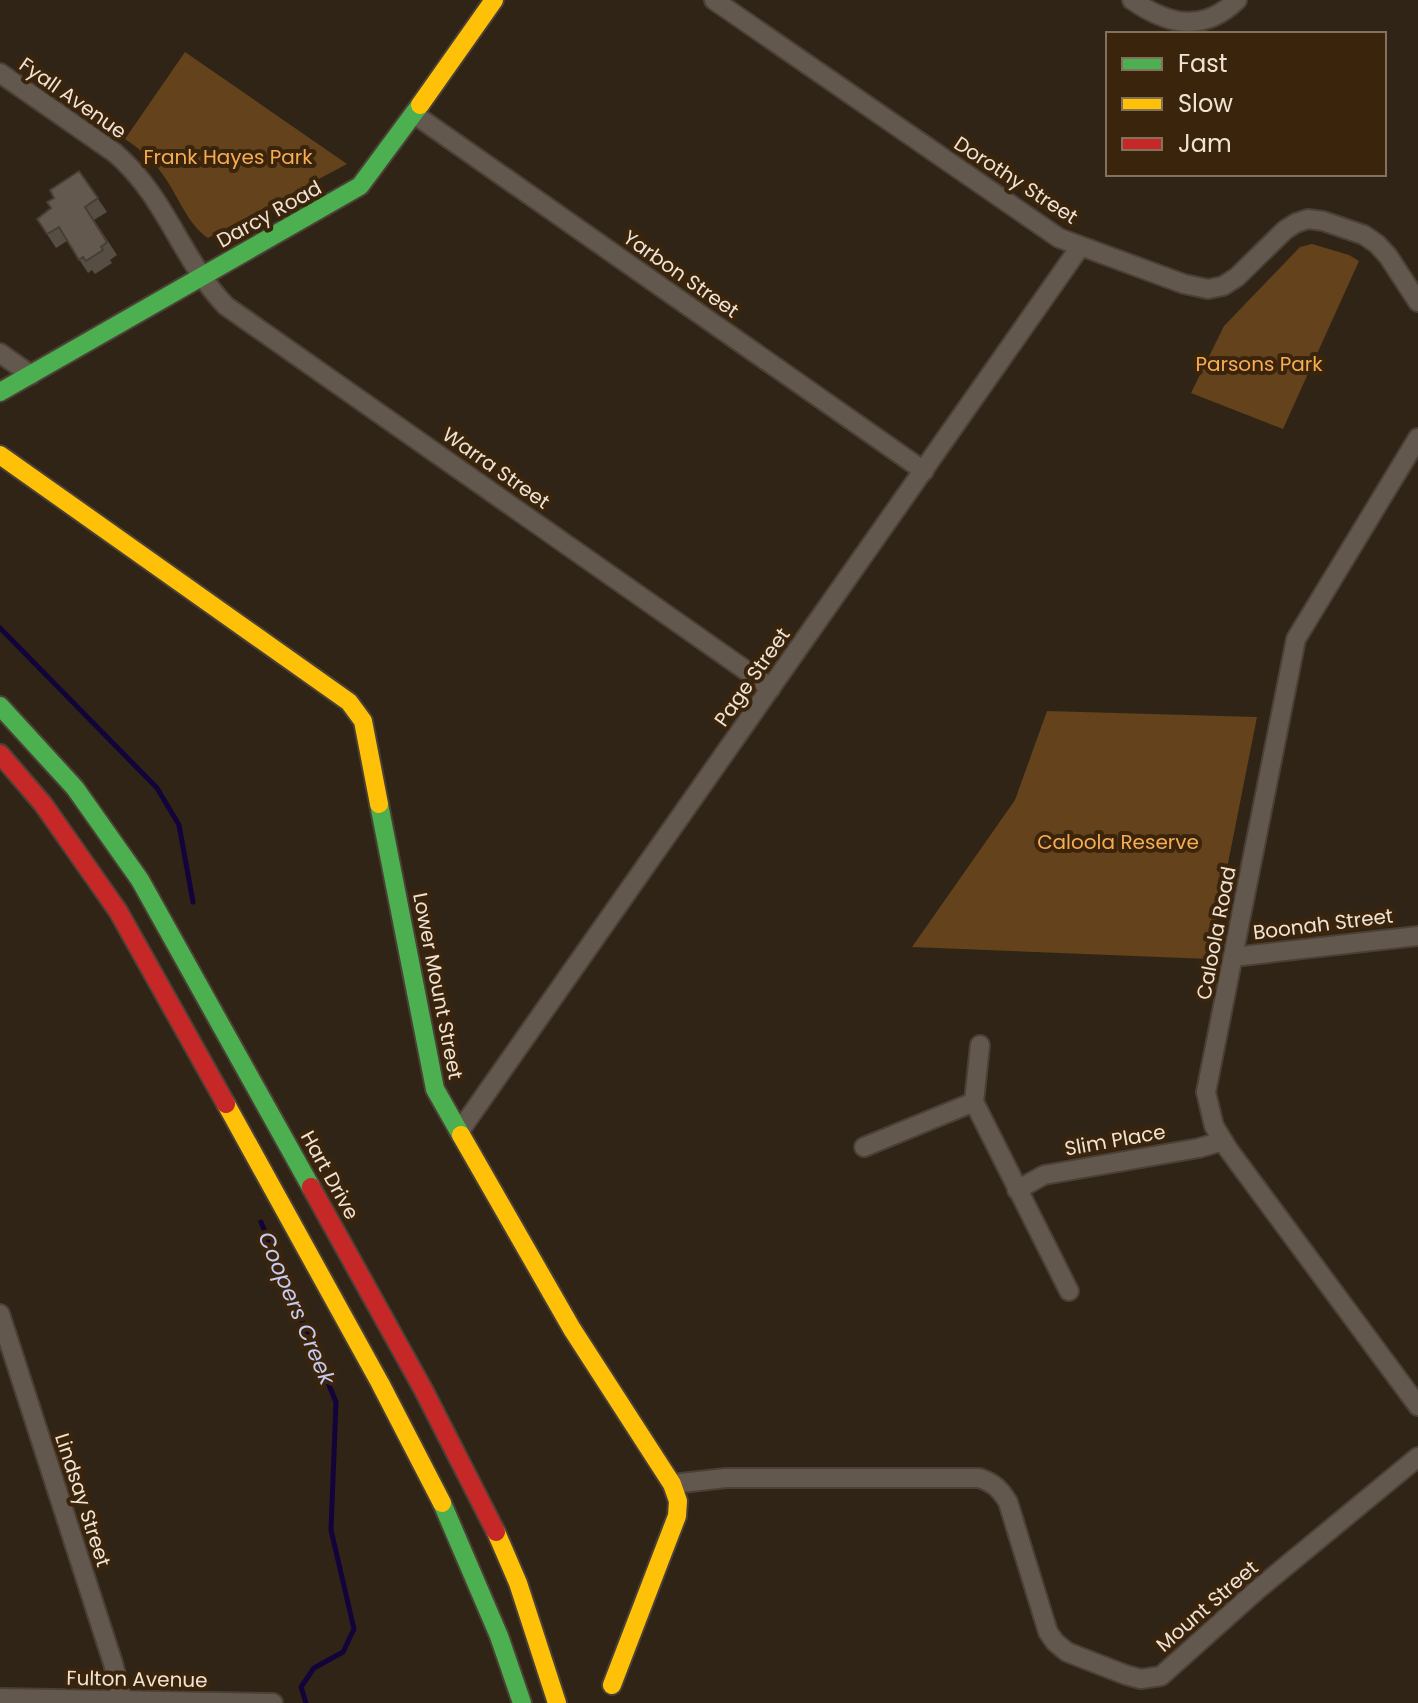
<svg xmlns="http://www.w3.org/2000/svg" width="1418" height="1703" font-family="Poppins,sans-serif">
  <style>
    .green { fill: #63421c }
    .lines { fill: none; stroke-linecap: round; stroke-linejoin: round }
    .stream { stroke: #12043a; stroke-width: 5 }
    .street-casing { stroke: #4b4036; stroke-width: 22 }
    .fast-casing { stroke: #4b4036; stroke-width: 22 }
    .slow-casing { stroke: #4b4036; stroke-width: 22 }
    .jam-casing { stroke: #4b4036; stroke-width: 22 }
    .street { stroke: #62584e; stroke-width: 18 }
    .fast { stroke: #4caf50; stroke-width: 18 }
    .slow { stroke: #ffc107; stroke-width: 18 }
    .jam { stroke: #c62828; stroke-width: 18 }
    .wall { fill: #564d43 }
    .building { fill: #64594e; stroke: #463e37; stroke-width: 2 }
    .labels { text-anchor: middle; stroke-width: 8; stroke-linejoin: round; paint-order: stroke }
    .street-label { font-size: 20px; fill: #f0e2d4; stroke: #3a250c }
    .park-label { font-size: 20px; fill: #f8ad55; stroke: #3a250c }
    .water-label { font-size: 22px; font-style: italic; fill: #c6caf1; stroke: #3a250c }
  </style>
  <rect width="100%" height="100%" fill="#302416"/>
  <g class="green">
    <path d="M185 52 347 164 208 238C187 224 178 195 163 175 153 160 140 149 125 139Z"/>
    <polygon points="1312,244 1349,255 1359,261 1283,429 1191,393 1224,326 1300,247"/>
    <polygon points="1047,711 1257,717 1209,959 912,947 1015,800"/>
  </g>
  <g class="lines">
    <g class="stream">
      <polyline points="0,628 157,788 179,825 193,902"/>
      <polyline points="261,1222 336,1402 331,1530 354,1629 343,1652 314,1668 301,1687 306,1703"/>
    </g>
    <g class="street-casing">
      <g id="street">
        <polyline points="714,0 1059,238 1184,284 1208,289 1223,286 1237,277 1285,230 1296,223 1308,219 1323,221 1364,235 1377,244 1388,256 1418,302"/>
        <path d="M1132 0C1168 25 1203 33 1237 0"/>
        <path d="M0 73 115 153C167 198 180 258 226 306L771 688"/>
        <polyline points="414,114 924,471"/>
        <polyline points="0,353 31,375"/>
        <polyline points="1418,438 1296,639 1206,1092 1214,1126 1228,1149 1418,1406"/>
        <polyline points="1233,957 1418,936"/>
        <polyline points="980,1045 974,1102 1069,1291"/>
        <polyline points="459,1132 1080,247"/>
        <polyline points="864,1147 974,1102"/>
        <polyline points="1017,1190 1044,1175 1199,1148 1223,1141"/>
        <polyline points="0,1314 113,1663 122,1700"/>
        <path d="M672 1484 726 1478H979C994 1483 1000 1489 1008 1502L1048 1632 1055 1642 1067 1652 1126 1675 1141 1679 1161 1676 1257 1590 1418 1457"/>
        <polyline points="0,1698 273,1703"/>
      </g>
    </g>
    <g class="fast-casing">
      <g id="fast">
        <polyline points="0,392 360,186 420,105"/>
        <polyline points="0,706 75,788 140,880 311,1187"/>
        <polyline points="379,804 435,1089 461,1135"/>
        <polyline points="442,1503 499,1636 522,1703"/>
      </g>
    </g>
    <g class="slow-casing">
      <g id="slow">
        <polyline points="420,105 494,0"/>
        <polyline points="0,455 349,702 363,721 379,804"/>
        <polyline points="226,1104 380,1383 442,1503"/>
        <polyline points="461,1135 572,1329 672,1484 678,1501 677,1516 612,1685"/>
        <polyline points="496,1532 518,1583 557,1703"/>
      </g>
    </g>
    <g class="jam-casing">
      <g id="jam">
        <polyline points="0,754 43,804 118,911 226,1104"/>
        <polyline points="311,1187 423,1389 496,1532"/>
      </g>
    </g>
    <use href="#street" class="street"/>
    <use href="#fast" class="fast"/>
    <use href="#slow" class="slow"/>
    <use href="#jam" class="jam"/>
  </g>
  <polygon class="wall" points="79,171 107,212 94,220 117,255 110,260 112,263 95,274 92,270 88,273 67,241 56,248 37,219 51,208"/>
  <polygon class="building" points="79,171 98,198 85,207 107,242 101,247 103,250 86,261 83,257 79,260 59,227 47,234 37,219 51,208 47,202 54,198 50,190"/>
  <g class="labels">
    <g class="street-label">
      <text transform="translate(73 98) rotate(35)" y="7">Fyall Avenue</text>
      <text transform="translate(1016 180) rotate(33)" y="7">Dorothy Street</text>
      <text transform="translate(269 214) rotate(-29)" y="7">Darcy Road</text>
      <text transform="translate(681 274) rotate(35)" y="7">Yarbon Street</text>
      <text transform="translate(496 468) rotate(35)" y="7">Warra Street</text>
      <text transform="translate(752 677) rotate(-55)" y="7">Page Street</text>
      <text transform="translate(1323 924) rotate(-7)" y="7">Boonah Street</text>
      <text transform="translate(1216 933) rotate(-79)" y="7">Caloola Road</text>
      <text transform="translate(438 986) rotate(79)" y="7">Lower Mount Street</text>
      <text transform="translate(1115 1140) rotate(-10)" y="7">Slim Place</text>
      <text transform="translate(330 1175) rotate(61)" y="7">Hart Drive</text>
      <text transform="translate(83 1500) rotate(72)" y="7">Lindsay Street</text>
      <text transform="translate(1207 1606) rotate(-41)" y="7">Mount Street</text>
      <text transform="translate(137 1679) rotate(1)" y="7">Fulton Avenue</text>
    </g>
    <g class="park-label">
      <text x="228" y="164">Frank Hayes Park</text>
      <text x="1259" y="371">Parsons Park</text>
      <text x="1118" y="849">Caloola Reserve</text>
    </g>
    <g class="water-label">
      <text transform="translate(297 1308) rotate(67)" y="8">Coopers Creek</text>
    </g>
  </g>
  <rect x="1106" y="32" width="280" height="144" fill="#3a250c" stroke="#83715c" stroke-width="2"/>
  <rect x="1122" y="58" width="40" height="12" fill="#4caf50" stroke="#83715c" stroke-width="2"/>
  <text x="1178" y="72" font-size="24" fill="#f0e2d4">Fast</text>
  <rect x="1122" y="98" width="40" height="12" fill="#ffc107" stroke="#83715c" stroke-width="2"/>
  <text x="1178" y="112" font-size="24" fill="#f0e2d4">Slow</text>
  <rect x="1122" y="138" width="40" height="12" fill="#c62828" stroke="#83715c" stroke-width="2"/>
  <text x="1178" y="152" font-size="24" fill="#f0e2d4">Jam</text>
</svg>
